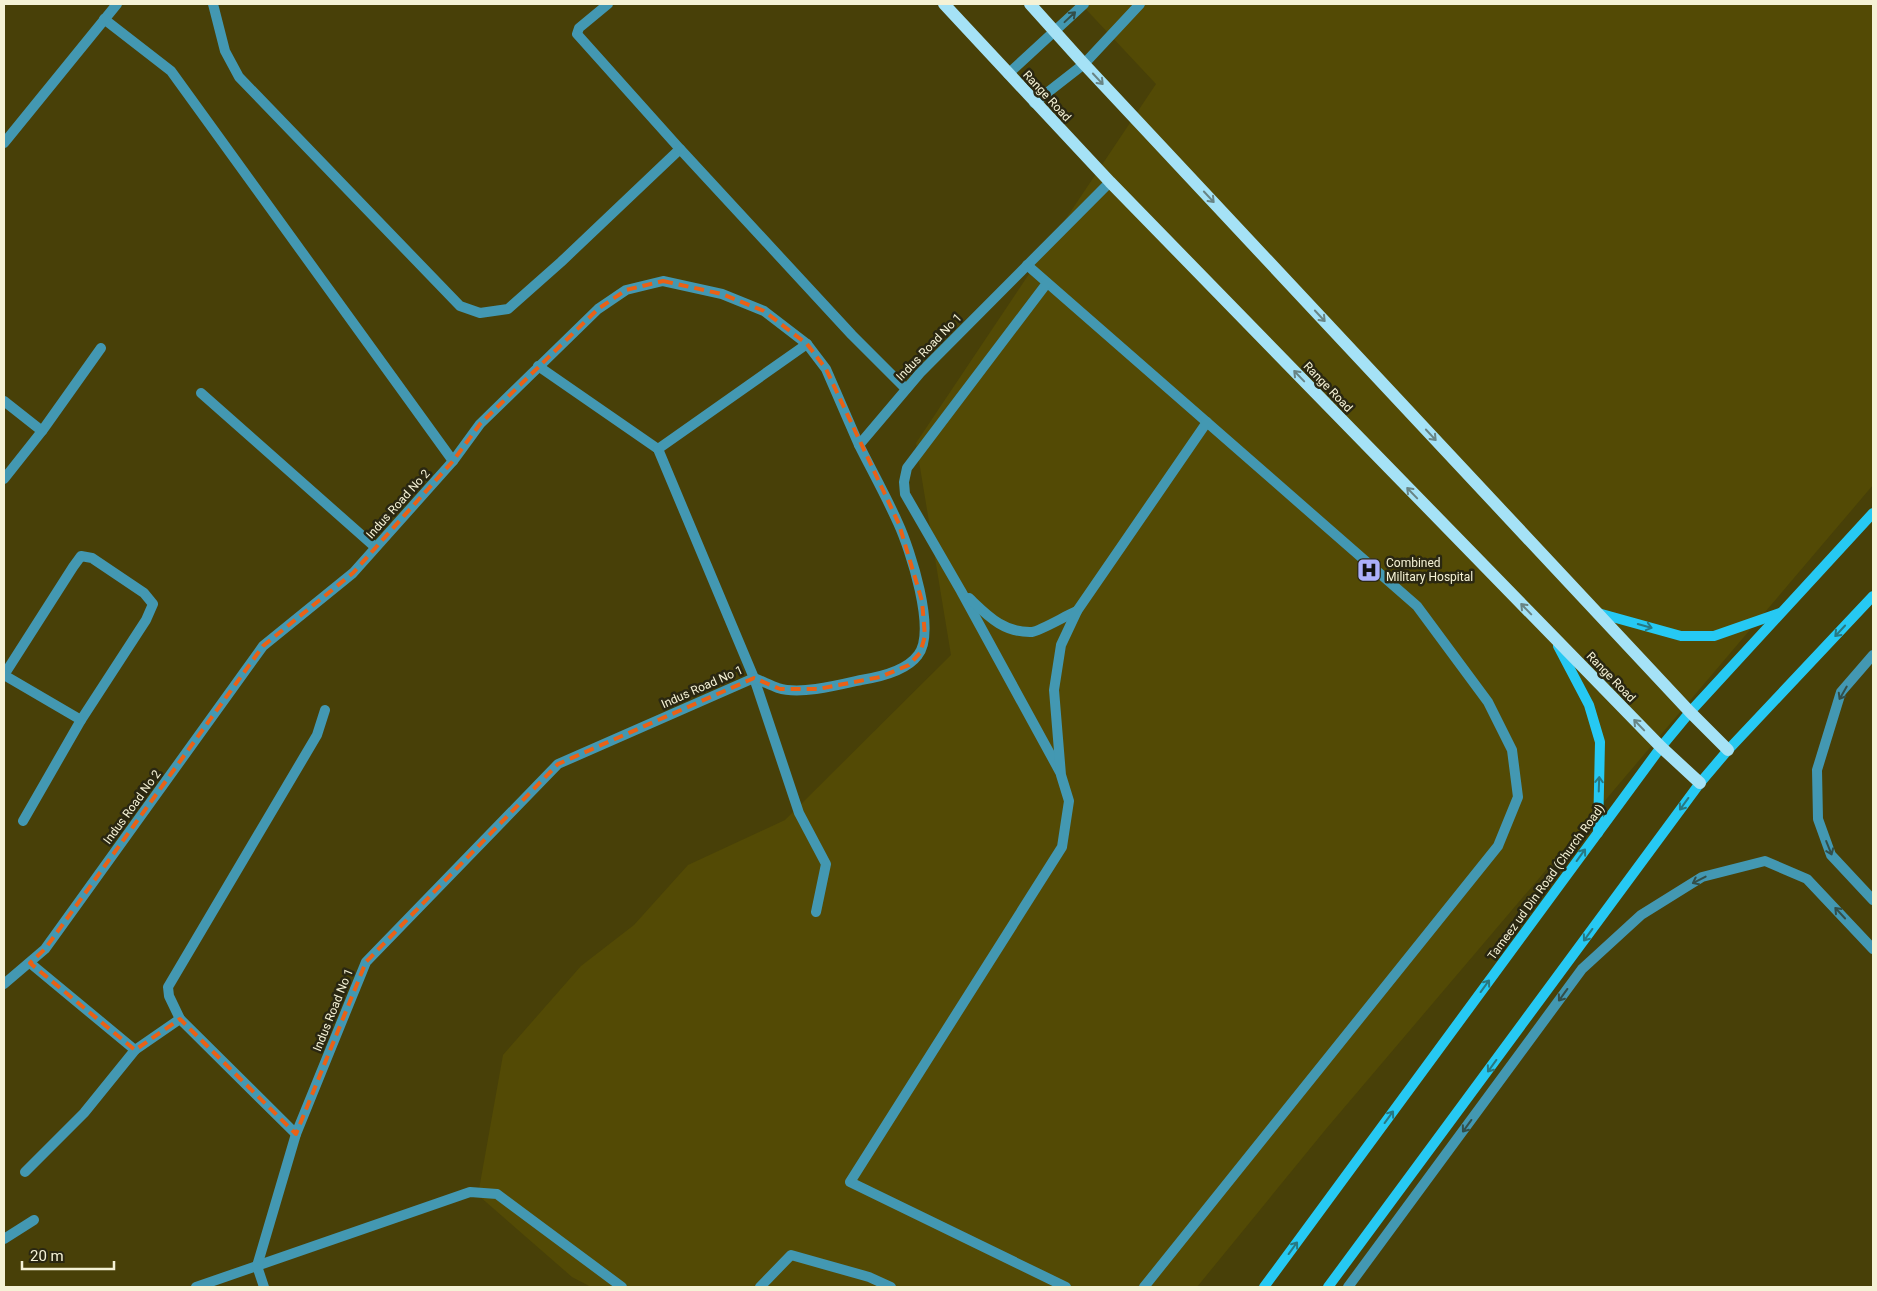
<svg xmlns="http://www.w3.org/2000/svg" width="1877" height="1291" font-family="Roboto,sans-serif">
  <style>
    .built { fill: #534a05 }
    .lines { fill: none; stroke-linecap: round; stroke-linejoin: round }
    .service { stroke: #4398b2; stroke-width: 10 }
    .minor { stroke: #4398b2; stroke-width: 10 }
    .secondary { stroke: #26c9f3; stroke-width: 10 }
    .primary { stroke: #a5e2f6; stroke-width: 12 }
    .oneway { stroke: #334f49 }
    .oneway2 { stroke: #688484 }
    .oneway3 { stroke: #287882 }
    .marked { fill: none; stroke: #e96116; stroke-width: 4; stroke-dasharray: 10 6; stroke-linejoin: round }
    .labels { text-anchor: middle; stroke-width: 5; stroke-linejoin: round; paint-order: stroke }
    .street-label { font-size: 12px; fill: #f5f2d6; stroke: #2a2711 }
    .poi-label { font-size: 12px; fill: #f5f2d6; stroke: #2a2711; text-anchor: start }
  </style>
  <rect width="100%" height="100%" fill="#484008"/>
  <polygon class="built" points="1081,4 1873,4 1873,485 1326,1129 1197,1287 591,1287 572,1277 478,1195 503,1055 581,966 634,925 688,865 785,820 951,655 916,443 1156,84"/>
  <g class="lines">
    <g class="service">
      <polyline points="213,4 225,51 239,77 460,306 480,313 508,309 561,262 680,149 852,335 906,389"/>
      <polyline points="608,4 579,28 577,34 680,149"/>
      <polyline points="1027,265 1417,606 1488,702 1512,750 1518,797 1498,846 1144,1287"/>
      <polyline points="1047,283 907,468 904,482 905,494 961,591 1060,772"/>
      <path d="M969 598C987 615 1003 633 1032 632 1040 631 1067 615 1077 611"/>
      <polyline points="1066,1287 850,1182 1062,847 1069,801 1061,775 1054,690 1061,645 1077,611 1207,422"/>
    </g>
    <g class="minor">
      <polyline points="104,19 171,71 453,461"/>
      <polyline points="1008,74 1084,4"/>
      <polyline points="1034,103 1084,64 1140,4"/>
      <polyline points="4,143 117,4"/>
      <polyline points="538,366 658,449 754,678 799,813 826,864 816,912"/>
      <polyline points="201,393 375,547"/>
      <polyline points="4,401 42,431"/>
      <polyline points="658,449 807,344"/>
      <polyline points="4,479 42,431 101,348"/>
      <polyline points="1873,655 1841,692 1817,770 1818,819 1831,855 1873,900"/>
      <polyline points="4,675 73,567 81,556 92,558 144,593 153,604 146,620 81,720 23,821"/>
      <polyline points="4,675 81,720"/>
      <polyline points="30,963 135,1050 180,1019 296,1134"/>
      <polyline points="4,984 45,949 263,646 353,573 453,461 480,424 598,309 626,290 663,281 722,294 764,311 807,344 826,369 859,445"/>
      <polyline points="180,1019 169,996 168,987 317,735 325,710"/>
      <polyline points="25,1172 84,1113 135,1050"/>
      <polyline points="4,1239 34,1220"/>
      <polyline points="196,1287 470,1192 497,1194 622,1287"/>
      <path d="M264 1287 257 1266 296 1134 366 962 558 764 754 678C762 681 770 685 778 688 800 695 839 685 861 680 880 677 907 670 918 655 937 631 910 549 898 523 886 496 872 471 859 445L920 373 1110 182"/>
      <polyline points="760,1287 791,1255 869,1277 891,1287"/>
      <polyline points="1348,1287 1582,969 1641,915 1702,877 1765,861 1807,879 1873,949"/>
    </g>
    <g class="secondary">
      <polyline points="1598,613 1681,636 1714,636 1780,613"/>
      <polyline points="1558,646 1589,705 1600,742 1598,833"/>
      <polyline points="1264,1287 1661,747 1690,712 1873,513"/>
      <polyline points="1328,1287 1700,783 1728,750 1873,596"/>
    </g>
    <g class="primary">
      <polyline points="944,4 1110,182 1661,747 1700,783"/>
      <polyline points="1030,4 1084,64 1690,712 1728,750"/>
    </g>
  </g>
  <defs><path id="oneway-shaft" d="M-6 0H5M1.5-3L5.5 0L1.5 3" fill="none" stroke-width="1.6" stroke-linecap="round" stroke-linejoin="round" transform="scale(1.25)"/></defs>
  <g class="oneway">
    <use href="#oneway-shaft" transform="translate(1070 17) rotate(-43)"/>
    <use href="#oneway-shaft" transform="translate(1843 693) rotate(120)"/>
    <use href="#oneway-shaft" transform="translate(1829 848) rotate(68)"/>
    <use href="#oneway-shaft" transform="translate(1699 880) rotate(153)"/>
    <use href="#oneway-shaft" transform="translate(1840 913) rotate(-133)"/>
    <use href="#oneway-shaft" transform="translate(1563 995) rotate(126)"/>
    <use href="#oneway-shaft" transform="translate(1467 1126) rotate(126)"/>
  </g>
  <g class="oneway2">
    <use href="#oneway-shaft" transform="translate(1098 79) rotate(47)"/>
    <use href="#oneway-shaft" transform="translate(1209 197) rotate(47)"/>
    <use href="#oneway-shaft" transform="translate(1320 316) rotate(47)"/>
    <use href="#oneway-shaft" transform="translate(1299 376) rotate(-134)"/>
    <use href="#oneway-shaft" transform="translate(1431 435) rotate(47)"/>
    <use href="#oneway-shaft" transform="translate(1412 493) rotate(-134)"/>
    <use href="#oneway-shaft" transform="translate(1526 609) rotate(-134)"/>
    <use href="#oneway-shaft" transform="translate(1639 725) rotate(-134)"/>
  </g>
  <g class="oneway3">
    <use href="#oneway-shaft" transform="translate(1645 626) rotate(16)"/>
    <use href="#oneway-shaft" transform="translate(1840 631) rotate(133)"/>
    <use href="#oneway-shaft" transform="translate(1599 784) rotate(-88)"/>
    <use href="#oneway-shaft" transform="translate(1684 804) rotate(126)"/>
    <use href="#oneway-shaft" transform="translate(1581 855) rotate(-54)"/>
    <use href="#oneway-shaft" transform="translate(1588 935) rotate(126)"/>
    <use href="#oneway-shaft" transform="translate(1485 986) rotate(-54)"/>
    <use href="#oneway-shaft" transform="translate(1492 1066) rotate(126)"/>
    <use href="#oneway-shaft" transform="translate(1389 1117) rotate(-54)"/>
    <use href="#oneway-shaft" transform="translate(1293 1248) rotate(-54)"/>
  </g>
  <path class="marked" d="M663 281 722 294 764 311 807 344 826 369 899 524 922 601 925 636 920 653 909 665 880 677 818 689H780L754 678 558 764 366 962 296 1134 180 1019 135 1050 30 963 45 949 263 646 353 573 453 461 480 424 598 309 626 290Z"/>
  <defs>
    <g id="hospital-square" transform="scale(1.25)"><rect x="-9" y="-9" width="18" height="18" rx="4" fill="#abaffb" stroke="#2a2711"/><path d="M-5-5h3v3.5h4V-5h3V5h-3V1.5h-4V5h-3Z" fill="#111"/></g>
  </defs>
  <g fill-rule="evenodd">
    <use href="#hospital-square" x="1369" y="570"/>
  </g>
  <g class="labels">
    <g class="street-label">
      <text transform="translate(1047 96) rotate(47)" y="4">Range Road</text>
      <text transform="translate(929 347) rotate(-46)" y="4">Indus Road No 1</text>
      <text transform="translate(1328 387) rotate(46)" y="4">Range Road</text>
      <text transform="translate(398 504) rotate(-48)" y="4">Indus Road No 2</text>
      <text transform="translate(1611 677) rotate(46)" y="4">Range Road</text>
      <text transform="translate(702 687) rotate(-24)" y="4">Indus Road No 1</text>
      <text transform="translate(132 807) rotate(-54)" y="4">Indus Road No 2</text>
      <text transform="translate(1546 882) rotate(-54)" y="4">Tameez ud Din Road (Church Road)</text>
      <text transform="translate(333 1010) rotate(-68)" y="4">Indus Road No 1</text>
    </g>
    <g class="poi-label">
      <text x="1386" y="567">Combined<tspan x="1386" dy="14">Military Hospital</tspan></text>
    </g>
  </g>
  <rect width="1877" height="1291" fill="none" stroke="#f5f2d6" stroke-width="10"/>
  <path d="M22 1261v8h92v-8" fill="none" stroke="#f5f2d6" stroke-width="2.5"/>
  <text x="30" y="1261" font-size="15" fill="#f5f2d6" stroke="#2a2711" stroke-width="4" paint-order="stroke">20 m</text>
</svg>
